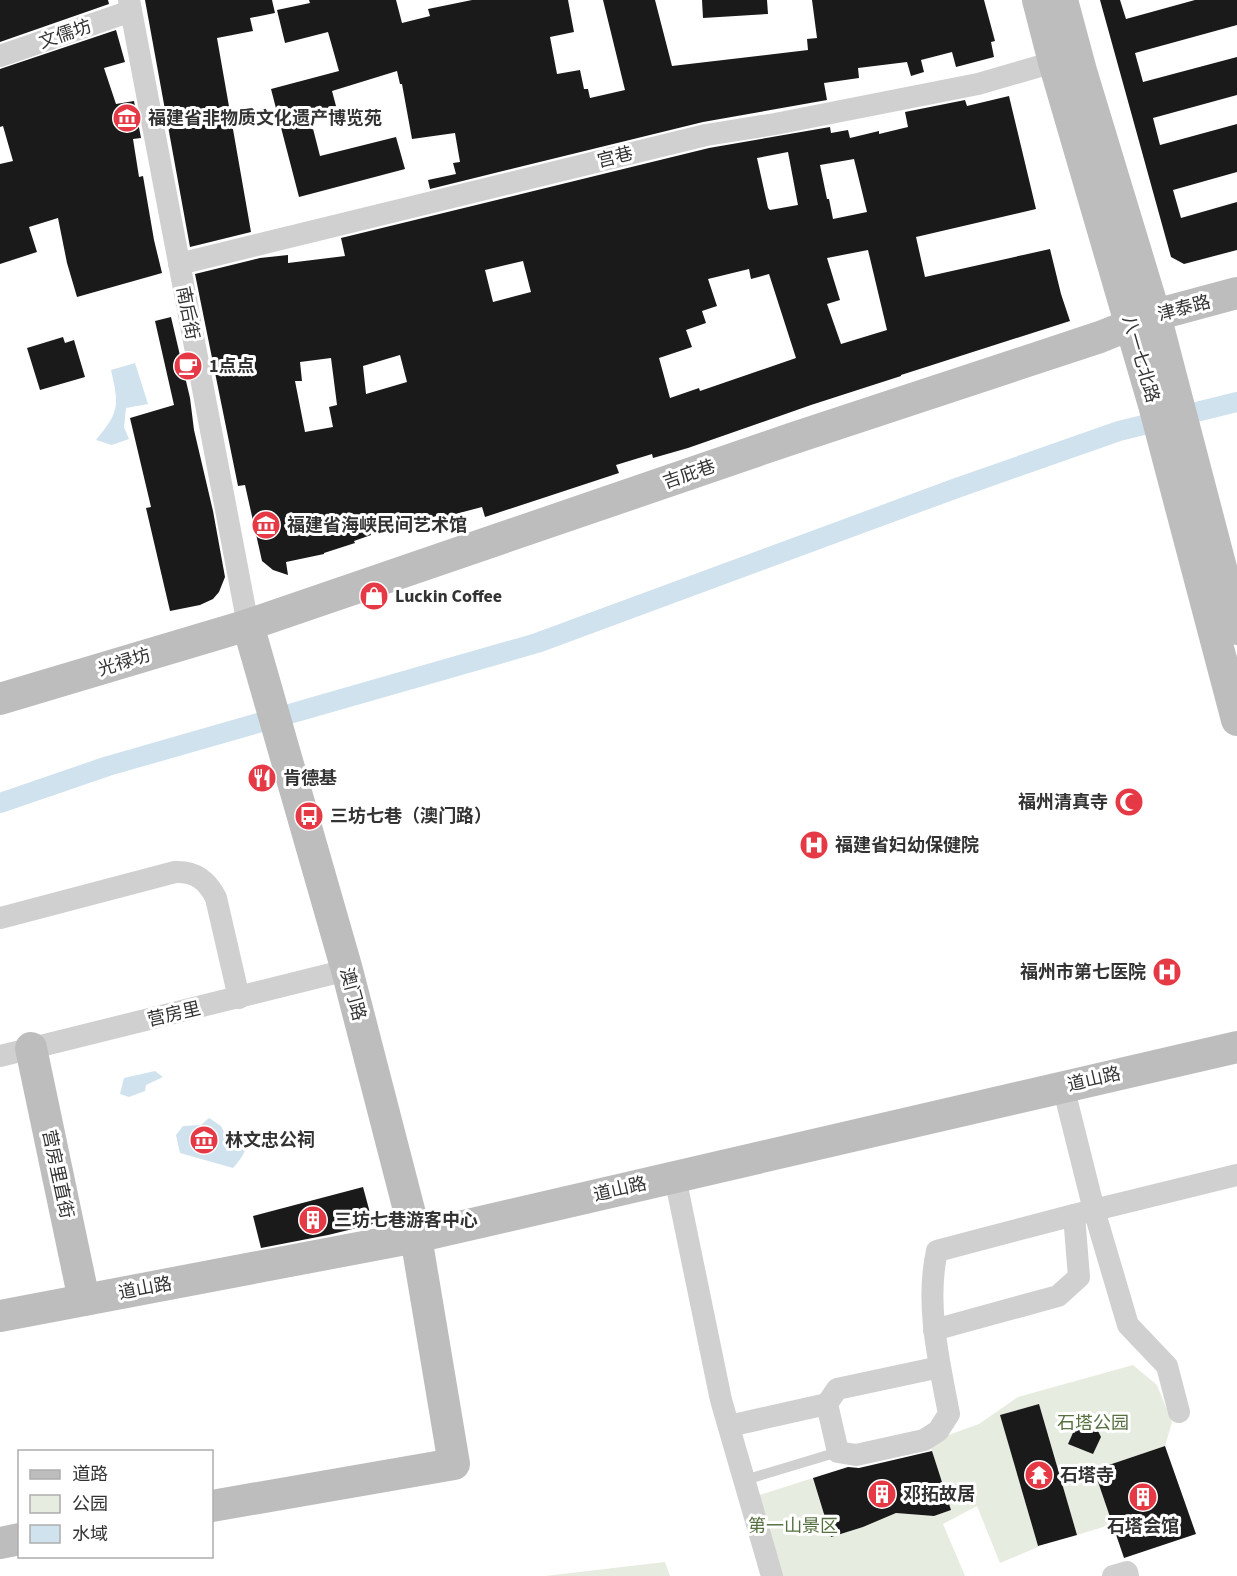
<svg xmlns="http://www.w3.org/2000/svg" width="1237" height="1576" font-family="'Source Sans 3','Noto Sans SC',sans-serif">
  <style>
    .green { fill: #e6ecdf }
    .water { fill: #cfe2ee }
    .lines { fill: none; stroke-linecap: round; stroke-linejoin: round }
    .canal { stroke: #cfe2ee; stroke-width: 20 }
    .building { fill: #1a1a1a; fill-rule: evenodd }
    .lane { stroke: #d0d0d0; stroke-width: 10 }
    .street { stroke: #d0d0d0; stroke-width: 22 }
    .secondary { stroke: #bdbdbd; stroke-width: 32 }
    .labels { text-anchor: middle; stroke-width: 6; stroke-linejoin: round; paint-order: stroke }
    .street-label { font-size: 18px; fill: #333; stroke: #fff }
    .poi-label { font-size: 18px; font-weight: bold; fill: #333; stroke: #fff; text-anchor: start }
    .park-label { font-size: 18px; fill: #56703f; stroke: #fff }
  </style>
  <rect width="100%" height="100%" fill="#fff"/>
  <g class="green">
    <polygon points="1133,1365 1157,1385 1172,1422 1165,1446 1094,1470 1113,1524 1077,1535 1039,1404 1001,1415 1038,1547 1000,1563 977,1506 943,1524 965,1576 772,1576 750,1498 813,1478 831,1537 863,1527 896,1513 934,1516 951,1510 929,1442 979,1424 1018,1397"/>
    <polygon points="665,1562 670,1576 545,1576"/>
  </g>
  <g class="water">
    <path d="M135 363 148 404 126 408 124 427 129 439 112 445 96 440C120 411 119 406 111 370Z"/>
    <polygon points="155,1071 163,1077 146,1085 145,1091 129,1097 120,1094 124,1078"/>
    <path d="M209 1118 221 1126 224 1132 245 1131C250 1147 243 1157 233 1168L180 1153 176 1135 183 1126 201 1125Z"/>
  </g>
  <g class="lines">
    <polyline class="canal" points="0,803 108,766 537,643 954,489 1119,431 1237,402"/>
  </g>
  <g class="building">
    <polygon points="0,0 108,0 109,4 0,42"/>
    <polygon points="145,0 272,0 275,13 250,18 253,31 217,38 251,232 190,247"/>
    <polygon points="309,0 396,0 402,23 430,16 428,9 472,0 568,0 574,32 550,37 557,74 580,70 584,89 588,89 590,98 625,90 603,0 655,0 672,66 808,50 807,39 817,38 812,0 984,0 995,41 991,42 994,57 956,67 952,52 921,60 924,72 911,76 907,62 858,68 859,78 824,83 827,100 703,122 430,189 428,180 456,174 453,163 460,162 455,133 412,139 402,84 400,84 397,71 332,91 336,106 309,113 320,156 396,137 405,169 299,197 271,89 339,71 328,32 285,43 277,10 310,3"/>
    <polygon points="702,0 767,0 768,14 703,18"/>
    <polygon points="1100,0 1120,0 1126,19 1195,0 1237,0 1237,25 1135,53 1143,82 1237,57 1237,95 1153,118 1160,145 1237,124 1237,172 1173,190 1181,218 1237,202 1237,250 1184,264 1171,257"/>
    <polygon points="116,30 125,62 104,68 116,104 134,101 141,138 133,139 139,177 143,176 154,240 162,273 77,297 67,263 58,218 29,227 37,252 0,264 0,164 13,161 3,126 0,127 0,69"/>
    <path d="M1009 96 1036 209 916 237 925 277 1050 249 1061 294 1070 321 901 375V376L811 405 688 448 653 458 652 454 616 465 619 473 485 517 482 507 444 517 443 514 406 525 404 520 369 530 371 535 354 541 355 543 324 553V554L286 562 288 575 273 570 262 561 245 485 238 486 195 274 260 258 288 255V263L345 256 341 238 709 148 830 127 831 133 848 130 850 138 879 131V134L908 127 905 112 965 100 967 106ZM788 152 798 205 770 210 768 208 757 158ZM854 159 867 212 833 219 829 199H827L820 165ZM868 250 887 330 841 344 827 304 840 300 827 258ZM523 261 531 292 493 302 485 270ZM749 269 751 279 769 274 796 358 700 391 699 388 670 398 659 358 692 347 686 330 706 323 702 311 717 306 708 279ZM400 355 407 382 366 394 363 366ZM331 358 337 405 329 407 333 427 305 432 295 381H302L300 362Z"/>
    <polygon points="171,317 190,398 194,430 213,511 225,577 219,592 213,599 200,605 170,611 146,508 151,507 130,418 174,405 155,321"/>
    <polygon points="63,337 65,343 74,340 85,377 40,390 27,348"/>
    <polygon points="363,1187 373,1224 328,1235 261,1248 253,1216"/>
    <polygon points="1039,1404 1077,1535 1038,1546 1000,1415"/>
    <polygon points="1086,1422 1096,1427 1101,1437 1093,1454 1068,1444 1076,1426"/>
    <polygon points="1165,1446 1196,1534 1124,1558 1094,1470"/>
    <polygon points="932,1451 951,1510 934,1516 896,1513 863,1527 831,1537 813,1478 848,1467 859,1468"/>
  </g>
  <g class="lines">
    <polyline class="lane" points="745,1480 838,1452"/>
    <g class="street">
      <polyline points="129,0 248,625"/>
      <polyline points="0,56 131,11"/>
      <polyline points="179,264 706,135 775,124 978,84 1054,62"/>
      <path d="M0 918 175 872C195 871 207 880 216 898L239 998"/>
      <polyline points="0,1056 347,970"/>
      <polyline points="1063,1086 1094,1210 1128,1325 1167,1366 1179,1412"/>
      <polyline points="675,1177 721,1400 772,1576"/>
      <polyline points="934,1330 1058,1296 1079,1277 1074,1215"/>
      <path d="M940 1367 837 1389 827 1404 838 1452 856 1455 924 1440 938 1431 949 1414C939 1361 925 1304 937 1251L1074 1215 1237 1175"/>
      <polyline points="729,1426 827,1404"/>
      <polyline points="1113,1576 1127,1572 1128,1576"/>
    </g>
    <g class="secondary">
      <polyline points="1038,0 1054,62 1154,405 1237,720"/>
      <polyline points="1062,0 1081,71 1155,315 1237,629"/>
      <polyline points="0,699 248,625 794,438 1100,337 1155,315 1237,293"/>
      <polyline points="31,1048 84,1300"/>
      <polyline points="0,1316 416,1237 1237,1047"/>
      <polyline points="212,1506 454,1464 416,1237 347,970 248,625"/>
      <polyline points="0,1543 20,1539"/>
    </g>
  </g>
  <defs>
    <g id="museum-disc" transform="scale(1.5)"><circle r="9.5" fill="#e63946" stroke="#fff"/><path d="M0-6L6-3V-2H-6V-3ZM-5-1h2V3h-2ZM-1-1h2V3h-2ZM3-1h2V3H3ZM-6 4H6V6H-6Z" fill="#fff"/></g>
    <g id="cafe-disc" transform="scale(1.5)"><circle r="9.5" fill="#e63946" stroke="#fff"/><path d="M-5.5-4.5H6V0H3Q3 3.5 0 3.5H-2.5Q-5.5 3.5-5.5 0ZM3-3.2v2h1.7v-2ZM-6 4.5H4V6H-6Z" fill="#fff"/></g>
    <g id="shop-disc" transform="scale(1.5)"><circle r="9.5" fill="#e63946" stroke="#fff"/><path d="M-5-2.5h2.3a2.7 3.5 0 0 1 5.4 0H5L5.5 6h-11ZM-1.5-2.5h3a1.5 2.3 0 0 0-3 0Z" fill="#fff"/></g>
    <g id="restaurant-disc" transform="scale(1.5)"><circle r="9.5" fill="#e63946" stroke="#fff"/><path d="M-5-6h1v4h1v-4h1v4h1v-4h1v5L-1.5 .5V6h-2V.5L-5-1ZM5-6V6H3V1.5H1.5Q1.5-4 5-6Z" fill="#fff"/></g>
    <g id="mosque-disc" transform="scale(1.5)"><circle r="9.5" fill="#e63946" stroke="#fff"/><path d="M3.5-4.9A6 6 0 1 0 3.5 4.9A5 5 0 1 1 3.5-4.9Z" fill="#fff"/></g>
    <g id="bus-disc" transform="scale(1.5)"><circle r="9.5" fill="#e63946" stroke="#fff"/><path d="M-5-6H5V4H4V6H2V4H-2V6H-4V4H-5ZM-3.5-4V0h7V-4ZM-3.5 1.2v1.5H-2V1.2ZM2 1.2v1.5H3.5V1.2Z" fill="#fff"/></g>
    <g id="hospital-disc" transform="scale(1.5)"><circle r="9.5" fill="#e63946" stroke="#fff"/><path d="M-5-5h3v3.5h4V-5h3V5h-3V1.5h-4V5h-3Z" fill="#fff"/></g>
    <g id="building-disc" transform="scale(1.5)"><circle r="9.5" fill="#e63946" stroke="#fff"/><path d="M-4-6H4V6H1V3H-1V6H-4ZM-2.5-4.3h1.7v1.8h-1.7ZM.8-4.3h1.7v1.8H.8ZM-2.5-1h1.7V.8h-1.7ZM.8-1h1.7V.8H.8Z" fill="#fff"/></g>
    <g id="temple-disc" transform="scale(1.5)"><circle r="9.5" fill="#e63946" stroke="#fff"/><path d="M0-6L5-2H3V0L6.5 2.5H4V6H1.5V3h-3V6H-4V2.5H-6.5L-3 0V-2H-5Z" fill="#fff"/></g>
  </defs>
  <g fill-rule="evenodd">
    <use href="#museum-disc" x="127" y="118"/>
    <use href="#cafe-disc" x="188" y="366"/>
    <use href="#museum-disc" x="266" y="525"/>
    <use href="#shop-disc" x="374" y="596"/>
    <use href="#restaurant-disc" x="262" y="778"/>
    <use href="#mosque-disc" x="1129" y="802"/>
    <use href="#bus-disc" x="309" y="816"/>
    <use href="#hospital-disc" x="814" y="845"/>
    <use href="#hospital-disc" x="1167" y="972"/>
    <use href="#museum-disc" x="204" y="1140"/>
    <use href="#building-disc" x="313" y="1220"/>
    <use href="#temple-disc" x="1039" y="1475"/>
    <use href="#building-disc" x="882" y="1494"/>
    <use href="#building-disc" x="1143" y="1497"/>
  </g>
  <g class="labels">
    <g class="street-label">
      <text transform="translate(65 34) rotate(-19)" y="6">文儒坊</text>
      <text transform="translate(615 157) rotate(-14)" y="6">宫巷</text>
      <text transform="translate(1184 308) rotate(-15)" y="6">津泰路</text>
      <text transform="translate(188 313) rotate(79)" y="6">南后街</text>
      <text transform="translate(1141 359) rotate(74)" y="6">八一七北路</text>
      <text transform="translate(689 474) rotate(-19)" y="6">吉庇巷</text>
      <text transform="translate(124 662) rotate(-17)" y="6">光禄坊</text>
      <text transform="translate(353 994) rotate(75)" y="6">澳门路</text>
      <text transform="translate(174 1014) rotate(-13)" y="6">营房里</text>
      <text transform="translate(1094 1079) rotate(-13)" y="6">道山路</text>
      <text transform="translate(58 1174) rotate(78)" y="6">营房里直街</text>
      <text transform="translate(620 1189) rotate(-13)" y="6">道山路</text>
      <text transform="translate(145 1288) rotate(-11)" y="6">道山路</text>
    </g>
    <g class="poi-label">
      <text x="148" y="124">福建省非物质文化遗产博览苑</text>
      <text x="209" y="372">1点点</text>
      <text x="287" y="531">福建省海峡民间艺术馆</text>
      <text x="395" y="602">Luckin Coffee</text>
      <text x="283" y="784">肯德基</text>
      <text x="1108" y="808" text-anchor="end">福州清真寺</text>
      <text x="330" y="822">三坊七巷（澳门路）</text>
      <text x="835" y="851">福建省妇幼保健院</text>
      <text x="1146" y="978" text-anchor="end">福州市第七医院</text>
      <text x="225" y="1146">林文忠公祠</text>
      <text x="334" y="1226">三坊七巷游客中心</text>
      <text x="1060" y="1481">石塔寺</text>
      <text x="903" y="1500">邓拓故居</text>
      <text x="1143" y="1532" text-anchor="middle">石塔会馆</text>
    </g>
    <g class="park-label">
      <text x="1093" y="1429">石塔公园</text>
      <text x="793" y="1532">第一山景区</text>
    </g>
  </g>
  <rect x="18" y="1450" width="195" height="108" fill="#ffffff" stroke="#adadad" stroke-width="1.5"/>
  <rect x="30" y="1470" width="30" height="9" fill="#bdbdbd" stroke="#adadad" stroke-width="1.5"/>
  <text x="72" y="1480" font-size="18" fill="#333333">道路</text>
  <rect x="30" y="1495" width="30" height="18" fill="#e6ecdf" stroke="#adadad" stroke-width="1.5"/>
  <text x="72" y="1510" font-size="18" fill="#333333">公园</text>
  <rect x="30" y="1525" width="30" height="18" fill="#cfe2ee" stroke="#adadad" stroke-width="1.5"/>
  <text x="72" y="1540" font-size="18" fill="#333333">水域</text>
</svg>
